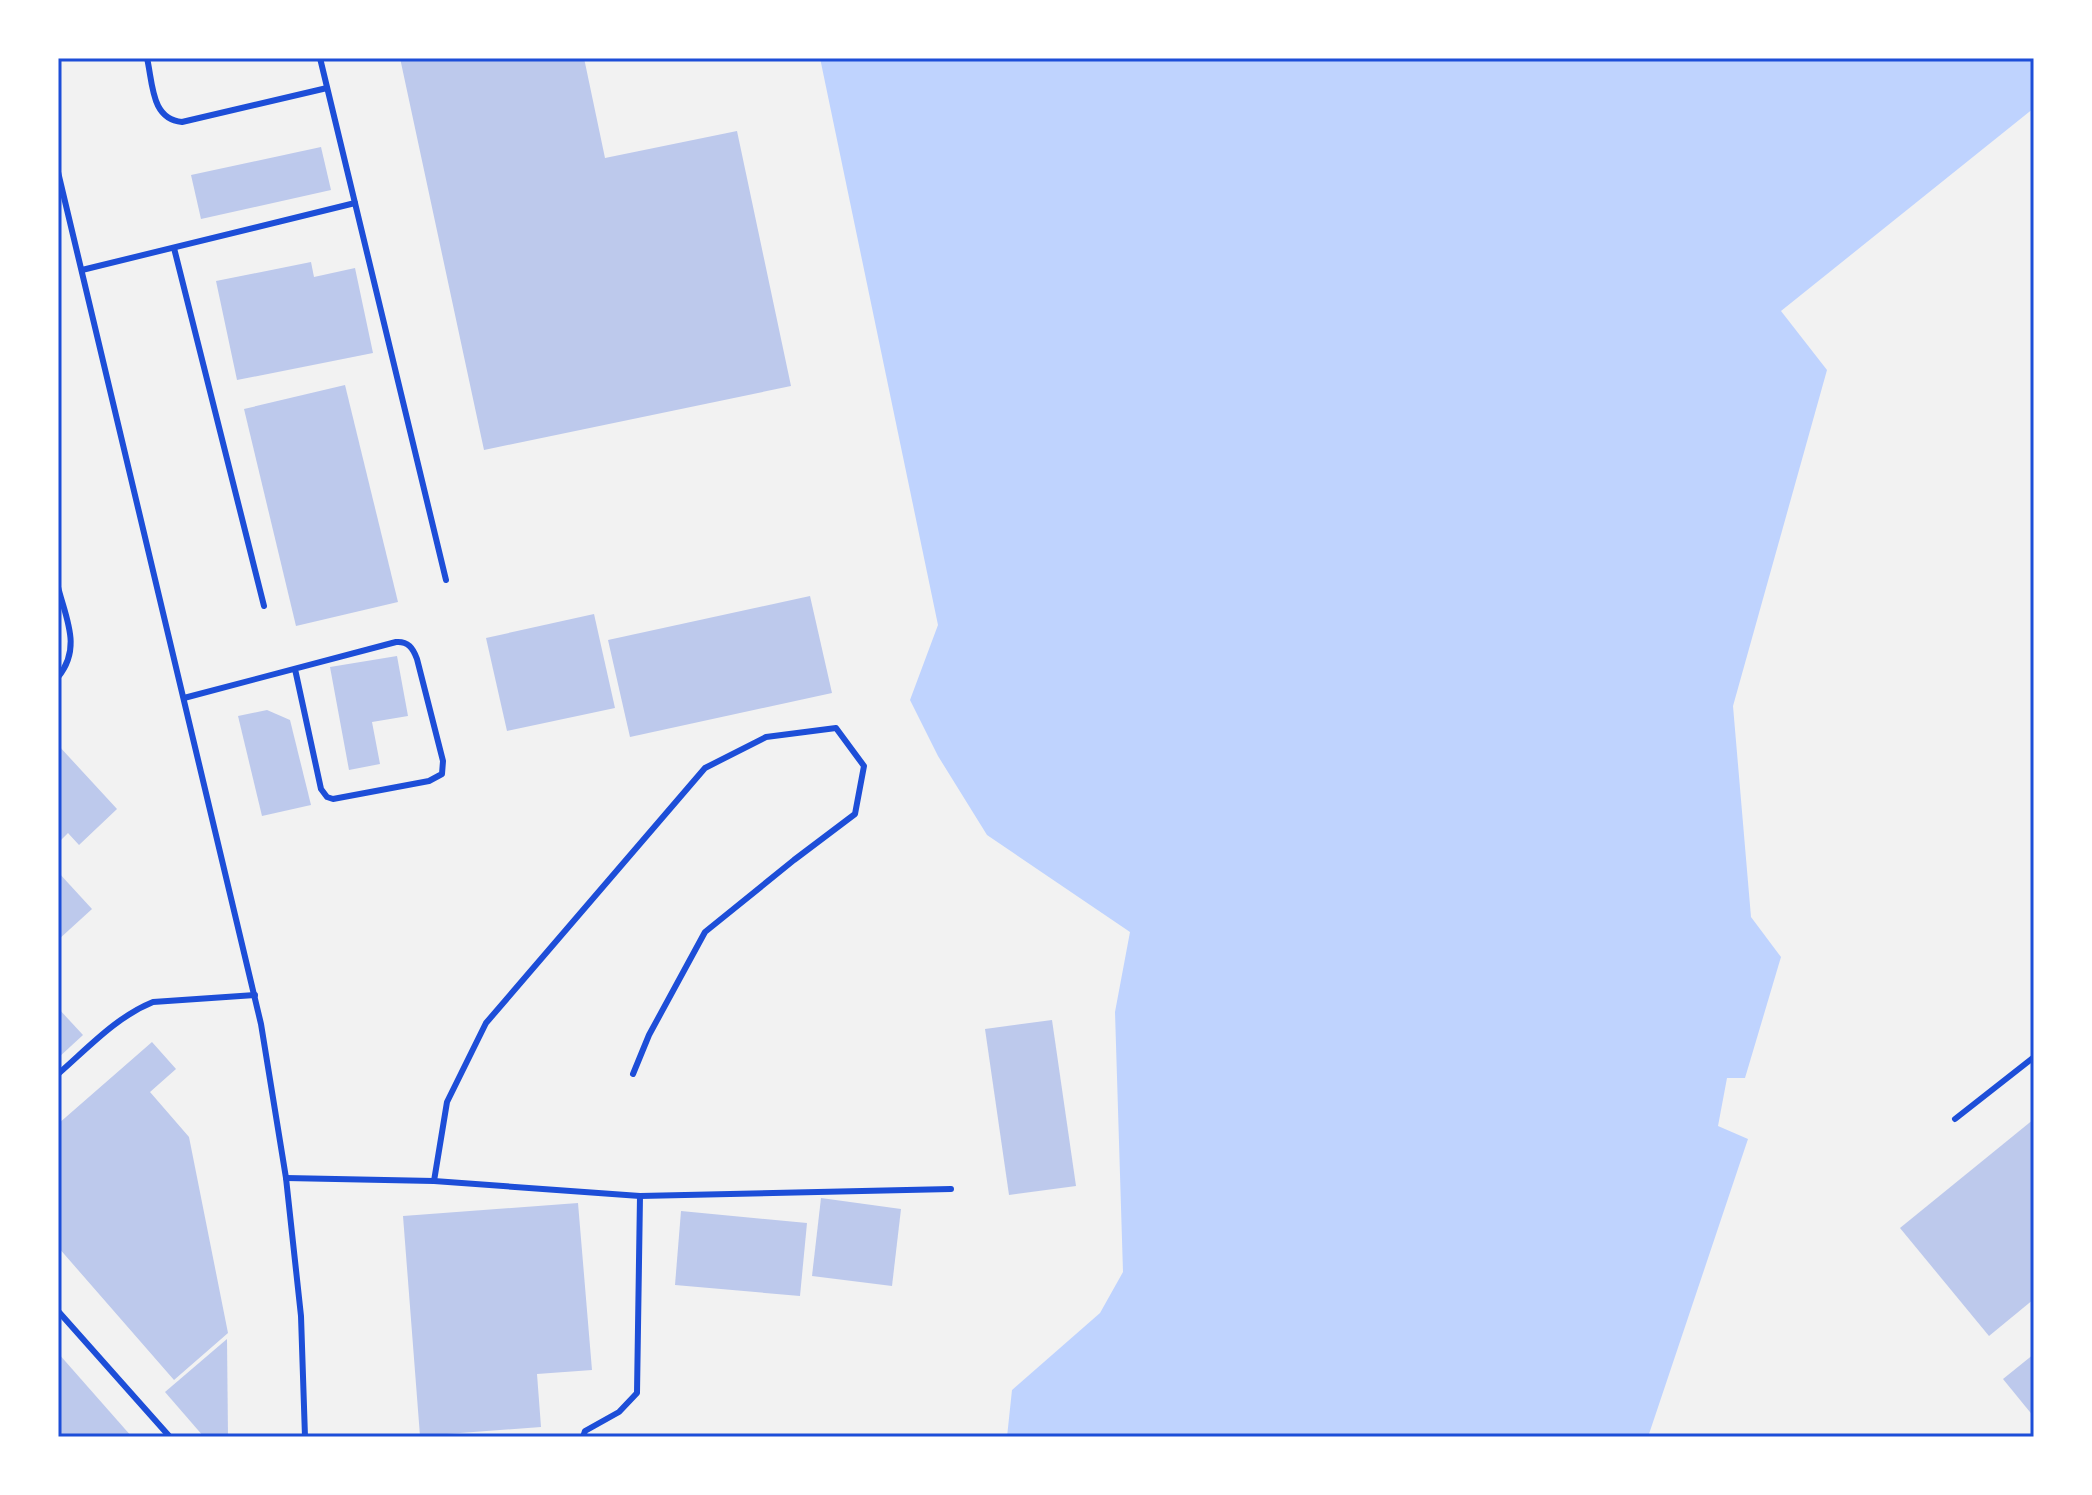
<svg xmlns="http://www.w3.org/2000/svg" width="2092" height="1495" font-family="Roboto,sans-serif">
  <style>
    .water { fill: #bfd3fe }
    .building { fill: #bdc9ec }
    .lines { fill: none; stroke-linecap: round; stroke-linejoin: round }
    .service { stroke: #1d4ed8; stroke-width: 6 }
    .neatline { fill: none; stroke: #1d4ed8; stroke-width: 3 }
  </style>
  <rect width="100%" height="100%" fill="#f2f2f2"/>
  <polygon class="water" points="820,58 2034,58 2034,108 1781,311 1827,370 1733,706 1751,917 1781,957 1745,1078 1727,1078 1718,1126 1748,1139 1648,1437 1007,1437 1012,1390 1100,1313 1123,1272 1115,1012 1130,932 987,835 938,756 910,700 938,625"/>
  <g class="building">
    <polygon points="400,58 584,58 605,158 737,131 791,386 484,450"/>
    <polygon points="321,147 331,190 201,219 191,175"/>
    <polygon points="311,262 314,277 355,268 373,353 237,380 216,281"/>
    <polygon points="345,385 398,602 296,626 244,409"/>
    <polygon points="810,596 832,693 630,737 608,640"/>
    <polygon points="594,614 615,708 507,731 486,638"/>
    <polygon points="397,656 408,716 372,722 380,764 349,770 330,667"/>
    <polygon points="267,710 290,720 311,805 262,816 238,716"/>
    <polygon points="58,745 117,809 79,845 68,833 58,843"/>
    <polygon points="58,872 92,909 58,940"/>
    <polygon points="58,1008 83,1035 58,1058"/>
    <polygon points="1052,1020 1076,1186 1009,1195 985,1029"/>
    <polygon points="152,1042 176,1069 150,1092 189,1137 228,1333 174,1380 58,1247 58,1124"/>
    <polygon points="2034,1119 2034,1299 1989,1336 1900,1228"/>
    <polygon points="821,1198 901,1209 892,1286 812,1276"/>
    <polygon points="578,1203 592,1370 537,1374 541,1427 420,1436 403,1216"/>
    <polygon points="681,1211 807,1223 800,1296 675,1285"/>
    <polygon points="227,1339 228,1437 204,1437 165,1392"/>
    <polygon points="58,1353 132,1437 58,1437"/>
    <polygon points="2034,1354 2034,1417 2003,1379"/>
  </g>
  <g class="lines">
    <g class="service">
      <path d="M147 58C153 84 151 119 182 122L327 88"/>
      <polyline points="320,58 446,580"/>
      <polyline points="58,172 261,1024 286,1178 301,1316 305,1437"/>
      <polyline points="174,248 264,606"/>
      <polyline points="82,270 355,203"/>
      <path d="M58 587C66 619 82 648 58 677"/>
      <path d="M184 698 396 642C408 641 413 648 417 659L443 761 442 774 429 781 333 799 327 797 321 789 295 669"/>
      <path d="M58 1074C88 1048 116 1017 153 1002L255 995"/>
      <polyline points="1955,1119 2034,1057"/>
      <polyline points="286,1178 434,1181 640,1196 951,1189"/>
      <polyline points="434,1181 447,1102 486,1023 705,768 766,737 836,728 864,766 855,814 794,860 705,932 649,1035 633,1074"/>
      <polyline points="58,1311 170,1437"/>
      <polyline points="583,1437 585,1431 619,1412 637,1393 640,1196"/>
    </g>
  </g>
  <rect width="2092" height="1495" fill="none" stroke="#ffffff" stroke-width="120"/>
  <rect x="60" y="60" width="1972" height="1375" class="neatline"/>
</svg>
